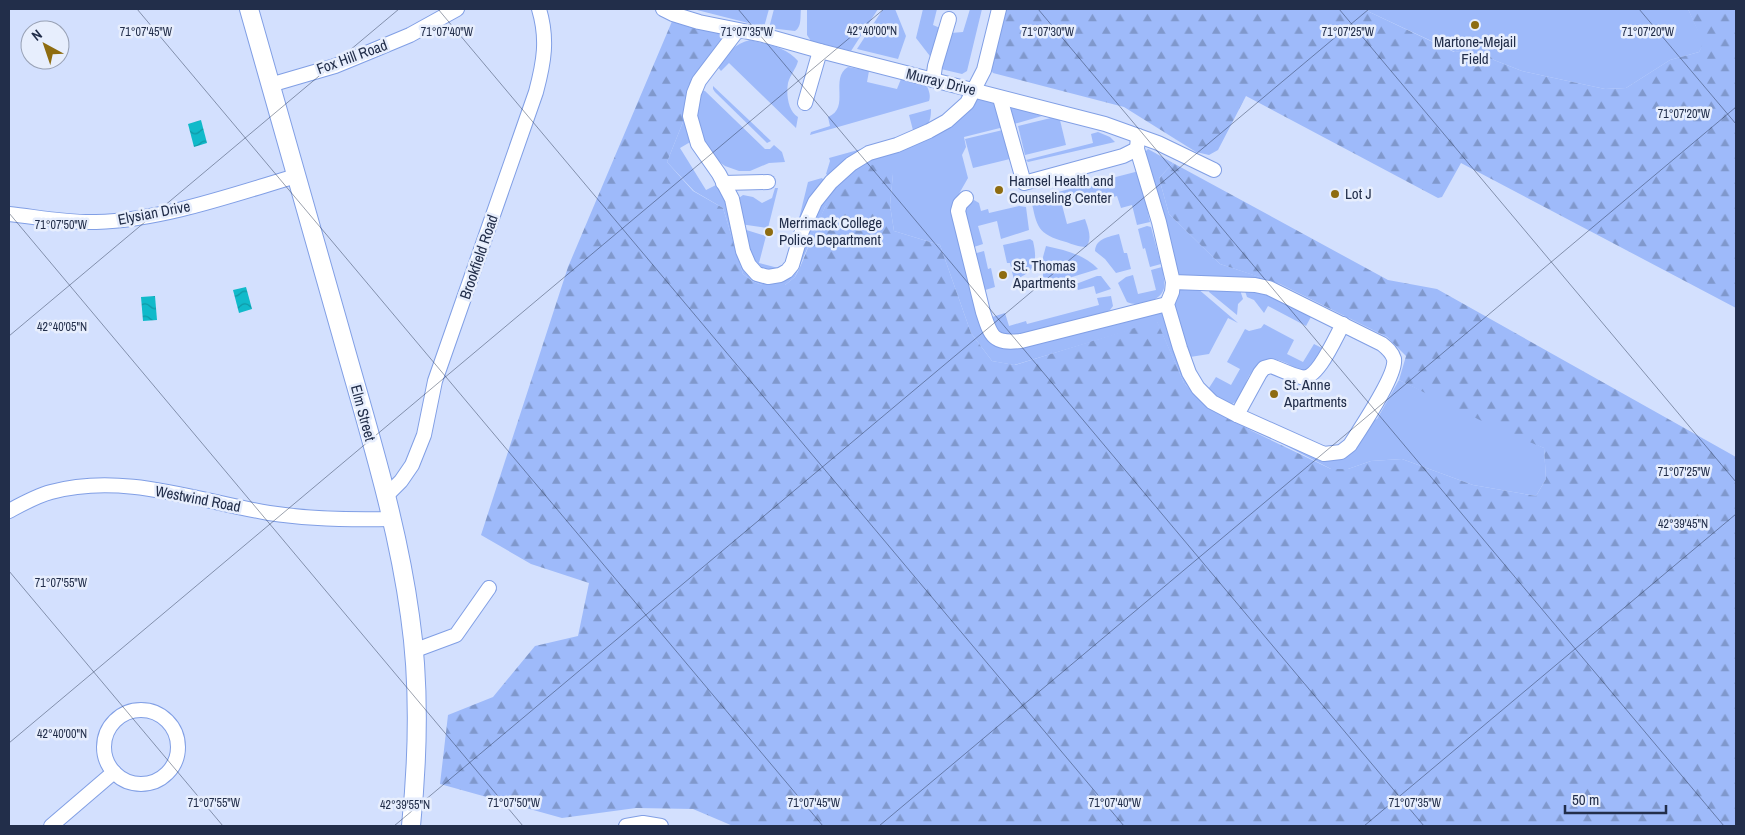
<svg xmlns="http://www.w3.org/2000/svg" width="1745" height="835" font-family="'Archivo Narrow',sans-serif">
  <style>
    .grass { fill: #9ebafa }
    .forest { fill: url(#forest-firs) }
    .water { fill: url(#water-waves) }
    .lines { fill: none; stroke-linecap: round; stroke-linejoin: round }
    .minor-casing { stroke: #819fe5; stroke-width: 16 }
    .major-casing { stroke: #819fe5; stroke-width: 20 }
    .minor { stroke: #fff; stroke-width: 14 }
    .major { stroke: #fff; stroke-width: 18 }
    .ticks { fill: none; stroke: #222e4a; stroke-width: 1; stroke-opacity: 0.45 }
    .poi-dot { fill: #8e6c10; stroke: #e7eefd; stroke-width: 2 }
    .labels { text-anchor: middle; stroke-width: 5; stroke-linejoin: round; paint-order: stroke }
    .poi-label { font-size: 15px; fill: #222e4a; stroke: #e7eefd; text-anchor: start }
    .street-label { font-size: 15px; fill: #222e4a; stroke: #e7eefd }
    .ticks-label { font-size: 12px; text-anchor: middle; fill: #222e4a; stroke: #e7eefd; stroke-width: 5; stroke-linejoin: round; paint-order: stroke }
  </style>
  <defs>
    <pattern id="forest-firs" width="22" height="20" patternUnits="userSpaceOnUse" patternTransform="scale(1.25)"><rect width="22" height="20" fill="#9ebafa"/><path d="M5 1l3.5 6h-7zM16 11l3.5 6h-7z" fill="#8098cc"/></pattern>
    <pattern id="water-waves" width="16" height="10" patternUnits="userSpaceOnUse" patternTransform="scale(1.25)"><rect width="16" height="10" fill="#10baca"/><path d="M0 5q4-4 8 0t8 0" fill="none" stroke="#0f98a6"/></pattern>
  </defs>
  <rect width="100%" height="100%" fill="#d3e0fe"/>
  <g class="grass">
    <polygon points="693,9 769,9 764,27"/>
    <path d="M774 9H801C800 16 802 27 795 31L769 28Z"/>
    <polygon points="807,9 878,9 851,51 811,41 807,35"/>
    <polygon points="883,9 895,9 906,36 898,59 857,49"/>
    <polygon points="923,9 937,9 933,25 940,28 933,60 916,38"/>
    <polygon points="970,9 982,9 967,71 962,74 941,69 951,33 963,32"/>
    <polygon points="1363,9 1688,9 1704,43 1699,52 1670,60 1626,88 1605,89 1522,71 1494,60 1481,49 1473,49 1455,52"/>
    <path d="M750 40C766 44 786 47 798 61 796 69 790 75 788 83 786 94 788 111 798 117L796 128 729 63 721 71 717 66C727 54 734 44 750 40Z"/>
    <path d="M848 67 869 71 867 82 897 89 901 79 927 86C929 91 931 96 929 101L810 135 811 132 830 126 828 117C851 108 829 78 848 67Z"/>
    <polygon points="713,86 771,141 767,143 715,92 713,89"/>
    <polygon points="701,90 705,91 765,149 770,149 774,145 782,152 785,162 769,163 750,171 739,171 725,166 714,158 704,146 694,117"/>
    <path d="M973 98C999 102 996 103 1004 127L964 137 966 147 962 155 968 178 956 199 987 337 994 345 1000 347 1162 310 1187 381 1333 458 1372 421 1377 419 1399 380 1544 448 1546 479 1536 496 1473 485 1402 459 1371 461 1348 469H1331L1207 405 1184 383 1157 322 1014 365 992 361 971 333 940 245 894 231 890 205 893 174 853 172 839 188 825 207 795 277 785 285H762L752 281 743 274 723 208 694 191 667 162 685 117 692 141 680 148 706 190 718 184 726 201 737 245 775 281 827 192 864 160 910 145Z"/>
    <polygon points="1012,107 1014,107 1042,116 1014,124 1010,110"/>
    <path d="M931 109C931 125 927 126 914 134L909 115Z"/>
    <polygon points="1059,116 1066,145 1025,155 1018,126"/>
    <polygon points="1007,129 1014,158 973,168 965,139"/>
    <polygon points="1098,132 1110,137 1115,142 1028,162 1026,160 1093,143 1091,134"/>
    <polygon points="905,137 831,178 826,174 830,161 829,158"/>
    <polygon points="1148,149 1173,163 1159,178 1169,214 1220,264 1266,279 1248,280 1178,275 1145,152"/>
    <path d="M1139 171 1150 222 1137 225 1132 205 1121 208 1117 196 1109 198 1107 193 1062 205 1067 224 1085 219C1088 228 1093 239 1086 247 1079 247 1072 244 1066 242 1037 234 1037 227 1031 199Z"/>
    <polygon points="822,178 826,183 793,243 808,182"/>
    <polygon points="775,188 778,188 768,228 740,224 736,200 743,195 753,197 762,203 772,198"/>
    <path d="M974 200 979 203 981 211 988 209 989 213 1019 206 1026 207 1029 230 1001 239 997 221 978 226 983 244 971 248C968 234 955 206 974 200Z"/>
    <polygon points="1147,226 1151,227 1161,264 1150,267 1145,248 1143,249 1138,229"/>
    <polygon points="740,228 766,236 759,263 782,269 772,273 757,267"/>
    <path d="M1119 234 1124 253H1127L1131 269 1116 273 1105 259 1095 251C1096 238 1109 237 1119 234Z"/>
    <path d="M1030 239 1033 241C1038 263 1035 272 1014 280L1010 263H1007L1003 245Z"/>
    <path d="M1046 246C1065 250 1085 255 1098 269L1043 286V257Z"/>
    <polygon points="984,251 988,269 991,268 995,287 982,291 973,254"/>
    <path d="M1162 267C1163 274 1166 285 1163 291 1158 302 1136 307 1127 302L1118 283 1126 277 1133 275 1138 294 1156 290 1151 270Z"/>
    <polygon points="1097,276 1101,276 1111,289 1096,294 1094,286 1078,290 1076,284"/>
    <polygon points="1179,287 1197,288 1238,323 1228,318 1209,354 1190,357 1173,300"/>
    <polygon points="1210,289 1240,290 1243,299 1238,304 1237,315 1209,292"/>
    <polygon points="1245,291 1270,295 1312,315 1306,326 1268,306 1264,313 1254,300 1247,297"/>
    <polygon points="1111,296 1113,306 1110,310 1104,313 1009,337 996,332 989,318 1005,313 1009,326 1026,321 1027,324 1099,305 1097,298"/>
    <path d="M1264 324 1294 340 1287 354 1303 362 1314 344 1324 349 1314 368 1302 372C1295 368 1286 362 1278 360 1268 358 1256 365 1251 373 1243 384 1244 398 1231 405L1207 391 1216 377 1231 385 1240 369 1227 362 1245 329 1249 331 1261 328Z"/>
  </g>
  <g class="forest">
    <polygon points="1006,9 1363,9 1454,52 1473,49 1482,49 1494,60 1522,71 1605,89 1626,88 1670,60 1699,52 1703,43 1688,9 1736,9 1736,308 1461,163 1442,197 1438,198 1246,96 1218,150 1209,155 1196,152 1124,107 993,73 991,70"/>
    <path d="M673 19 727 34 685 117 667 162 693 191 723 208 743 274 752 281 762 285H785L795 277C813 244 821 195 853 172 858 168 866 166 871 164L893 174 890 205 894 231 940 245 971 333 992 361 1015 365 1157 321 1184 383 1207 405 1252 431 1331 469H1348L1371 461 1402 459 1473 485 1536 496 1546 479 1544 448 1496 428 1399 380 1406 356 1387 337 1280 284 1220 264 1169 214 1159 178 1173 163 1388 280 1437 289 1736 457V826H733L693 809 636 808 562 818 440 784 448 715 493 697 535 646 578 636 589 583 531 564 481 535 568 267Z"/>
  </g>
  <g class="water">
    <polygon points="201,120 207,143 194,147 188,124"/>
    <polygon points="246,287 252,309 239,313 233,290"/>
    <polygon points="155,296 157,320 143,321 141,297"/>
  </g>
  <g class="lines">
    <g class="minor-casing">
      <g id="minor">
        <polyline points="663,9 673,14 699,22 763,35 820,51 1105,124 1158,143 1214,170"/>
        <polyline points="737,31 699,81 694,93 690,116 698,144 719,174 732,199 743,251 749,265 757,274 768,277 780,275 787,271 792,265 802,231 815,202 831,182 851,164 869,153 897,145 929,131 947,121 967,103 984,70 999,9"/>
        <polyline points="933,80 935,66 949,19"/>
        <polyline points="270,85 335,66 374,50 410,35 457,9"/>
        <polyline points="1000,98 1024,183 1123,156 1137,149"/>
        <polyline points="805,103 820,51"/>
        <path d="M1138 136 1137 149 1159 222 1173 282 1172 292 1167 304 1180 348 1189 373 1198 388 1212 402 1237 415 1324 454 1341 452 1350 445C1360 429 1397 375 1394 359 1392 352 1387 348 1382 344L1269 288 1255 285 1173 282"/>
        <polyline points="723,183 768,182"/>
        <path d="M966 198 960 204 958 211 983 312C991 337 993 344 1021 341L1167 304"/>
        <path d="M9 214C37 217 67 223 96 222 162 220 232 195 296 176"/>
        <path d="M1237 415 1260 373 1264 368 1271 366C1280 369 1291 375 1301 377 1317 382 1336 336 1343 324"/>
        <path d="M386 496 401 481 412 465 424 435 435 381 536 92C544 62 548 39 539 9"/>
        <path d="M9 511C22 504 36 496 51 492 123 472 198 501 269 513 309 519 350 520 391 519"/>
        <polyline points="413,651 456,635 489,588"/>
        <circle cx="141" cy="747" r="37"/>
        <polyline points="51,826 114,772"/>
        <polyline points="626,826 643,823 661,826"/>
      </g>
    </g>
    <g class="major-casing">
      <path id="major" d="M249 9C279 117 310 225 341 333 367 426 397 520 410 616 420 685 418 757 411 826"/>
    </g>
    <use href="#minor" class="minor"/>
    <use href="#major" class="major"/>
  </g>
  <path class="ticks" d="M137 9 823 826M438 9 1124 826M738 9 1424 826M1038 9 1724 826M1339 9 1736 482M1639 9 1736 124M9 213 523 826M9 336 399 9M9 571 223 826M9 743 884 9M394 826 1369 9M879 826 1736 107M1364 826 1736 514"/>
  <g class="poi-dot">
    <circle cx="1475" cy="25" r="5"/>
    <circle cx="999" cy="190" r="5"/>
    <circle cx="1335" cy="194" r="5"/>
    <circle cx="769" cy="232" r="5"/>
    <circle cx="1003" cy="275" r="5"/>
    <circle cx="1274" cy="394" r="5"/>
  </g>
  <g class="labels">
    <g class="poi-label">
      <text x="1475" y="47" text-anchor="middle">Martone-Mejail<tspan x="1475" dy="17">Field</tspan></text>
      <text x="1009" y="186">Hamsel Health and<tspan x="1009" dy="17">Counseling Center</tspan></text>
      <text x="1345" y="199">Lot J</text>
      <text x="779" y="228">Merrimack College<tspan x="779" dy="17">Police Department</tspan></text>
      <text x="1013" y="271">St. Thomas<tspan x="1013" dy="17">Apartments</tspan></text>
      <text x="1284" y="390">St. Anne<tspan x="1284" dy="17">Apartments</tspan></text>
    </g>
    <g class="street-label">
      <text transform="translate(352 57) rotate(-20)" y="5">Fox Hill Road</text>
      <text transform="translate(941 82) rotate(14)" y="5">Murray Drive</text>
      <text transform="translate(154 213) rotate(-11)" y="5">Elysian Drive</text>
      <text transform="translate(479 257) rotate(-71)" y="5">Brookfield Road</text>
      <text transform="translate(363 413) rotate(75)" y="5">Elm Street</text>
      <text transform="translate(198 499) rotate(11)" y="5">Westwind Road</text>
    </g>
  </g>
  <g class="ticks-label">
    <text x="872" y="35">42°40'00"N</text>
    <text x="1648" y="36">71°07'20"W</text>
    <text x="447" y="36">71°07'40"W</text>
    <text x="747" y="36">71°07'35"W</text>
    <text x="1348" y="36">71°07'25"W</text>
    <text x="146" y="36">71°07'45"W</text>
    <text x="1048" y="36">71°07'30"W</text>
    <text x="1684" y="118">71°07'20"W</text>
    <text x="61" y="229">71°07'50"W</text>
    <text x="62" y="331">42°40'05"N</text>
    <text x="1684" y="476">71°07'25"W</text>
    <text x="1683" y="528">42°39'45"N</text>
    <text x="61" y="587">71°07'55"W</text>
    <text x="62" y="738">42°40'00"N</text>
    <text x="214" y="807">71°07'55"W</text>
    <text x="514" y="807">71°07'50"W</text>
    <text x="814" y="807">71°07'45"W</text>
    <text x="1115" y="807">71°07'40"W</text>
    <text x="1415" y="807">71°07'35"W</text>
    <text x="405" y="809">42°39'55"N</text>
  </g>
  <rect width="1745" height="835" fill="none" stroke="#222e4a" stroke-width="20"/>
  <g transform="translate(45 45) rotate(320)"><circle r="24" fill="#e7eefd" stroke="#98a1b5"/>
  <path d="M0-4L9 19L0 12L-9 19Z" fill="#8e6c10"/>
  <text y="-8" font-size="14" font-weight="bold" text-anchor="middle" fill="#222e4a">N</text>
  </g>
  <path d="M1565 805v8h101v-8" fill="none" stroke="#222e4a" stroke-width="2.5"/>
  <text x="1572" y="805" font-size="15" fill="#222e4a" stroke="#e7eefd" stroke-width="4" paint-order="stroke">50 m</text>
</svg>
